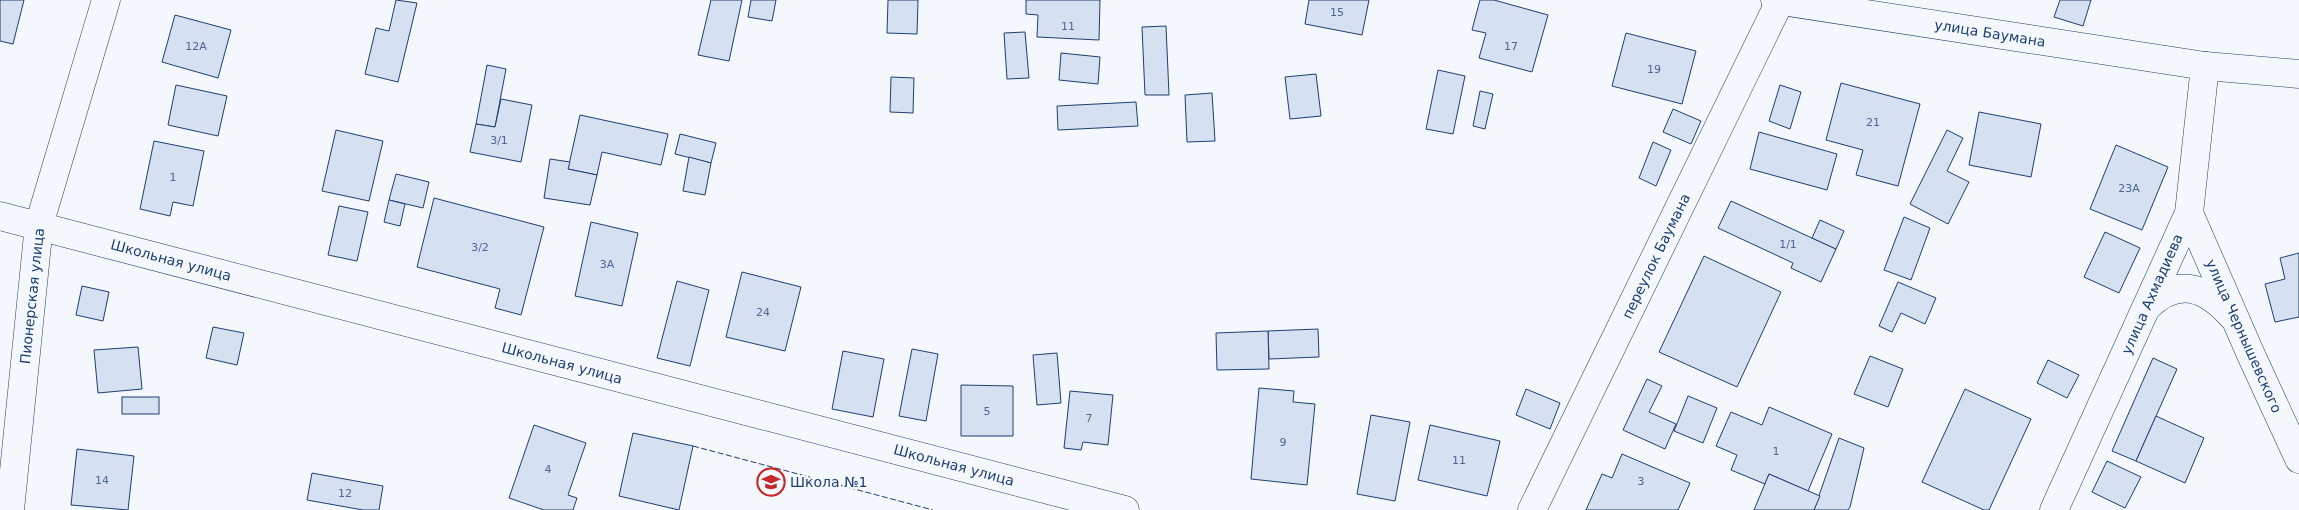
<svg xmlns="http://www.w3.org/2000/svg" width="2299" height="510" font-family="'DejaVu Sans',sans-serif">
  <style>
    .building { fill: #d5e0f0; stroke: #1d3f73 }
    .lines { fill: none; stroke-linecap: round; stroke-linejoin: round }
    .minor-casing { stroke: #1d3f73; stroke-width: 29 }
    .minor { stroke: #f4f7fb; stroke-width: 28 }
    .fence { stroke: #1d3f73; stroke-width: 1; stroke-dasharray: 6 2.5; stroke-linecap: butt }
    .labels { text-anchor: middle; stroke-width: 4; stroke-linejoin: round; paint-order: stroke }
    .number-label { font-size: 11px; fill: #4b6792 }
    .street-label { font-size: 14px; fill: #1d3f73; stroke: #f4f7fb }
    .poi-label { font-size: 14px; fill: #1d3f73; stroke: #f4f7fb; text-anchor: start }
  </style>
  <rect width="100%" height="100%" fill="#f4f7fb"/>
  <g class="building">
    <polygon points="0,0 24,0 13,44 0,41"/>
    <polygon points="396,0 417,3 398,82 365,74 376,28 389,31"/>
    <polygon points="711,0 742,0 729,61 698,55"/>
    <polygon points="751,0 776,0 772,21 748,17"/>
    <polygon points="888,0 918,0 917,34 887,33"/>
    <polygon points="1026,0 1100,0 1099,40 1037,37 1038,15 1026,14"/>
    <polygon points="1309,0 1369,0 1362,35 1305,24"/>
    <polygon points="1480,0 1494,0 1548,15 1532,72 1479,58 1486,33 1472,30"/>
    <polygon points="2060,0 2091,0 2083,26 2054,17"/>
    <polygon points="175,15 231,30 218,78 162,62"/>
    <polygon points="1166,26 1169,95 1145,95 1142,27"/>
    <polygon points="1025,32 1029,78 1007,79 1004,33"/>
    <polygon points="1626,33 1696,51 1682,104 1612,86"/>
    <polygon points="1061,53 1100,57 1098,84 1059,80"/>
    <polygon points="487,65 506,69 495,127 476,124"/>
    <polygon points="1438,70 1465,76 1453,134 1426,129"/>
    <polygon points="1316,74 1321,116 1290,119 1285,77"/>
    <polygon points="891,77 914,78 913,113 890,112"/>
    <polygon points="1841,83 1920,104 1898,186 1856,175 1863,150 1826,140"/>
    <polygon points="176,85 227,96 218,136 168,125"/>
    <polygon points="1780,85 1801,92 1790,129 1769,121"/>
    <polygon points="1480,91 1493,94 1485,129 1473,126"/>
    <polygon points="1212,93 1215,141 1187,142 1185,95"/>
    <polygon points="501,99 532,105 521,162 470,152 476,124 495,127"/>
    <polygon points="1136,102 1138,126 1058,130 1057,106"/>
    <polygon points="1673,109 1701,121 1691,144 1663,132"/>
    <polygon points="1979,112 2041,124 2031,177 1969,165"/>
    <polygon points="580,115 668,134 661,165 602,152 597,175 568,169"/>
    <polygon points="336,130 383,141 369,201 322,191"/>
    <polygon points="1947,130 1963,138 1947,171 1969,182 1948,224 1910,204"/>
    <polygon points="1759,132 1837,154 1827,190 1750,169"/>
    <polygon points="680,134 716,143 711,163 675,154"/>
    <polygon points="154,141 204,151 193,206 173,202 170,216 140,209"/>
    <polygon points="1653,142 1671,150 1656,186 1639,178"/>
    <polygon points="2116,145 2168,167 2142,230 2090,209"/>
    <polygon points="689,157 711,163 705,195 683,191"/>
    <polygon points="550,159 570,162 568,169 597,175 590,205 544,198"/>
    <polygon points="396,174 429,182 423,208 389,200"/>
    <polygon points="434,198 544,227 521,315 495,308 500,289 417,267"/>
    <polygon points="389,200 405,204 400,226 384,222"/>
    <polygon points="1731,201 1836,249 1821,282 1791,268 1793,263 1718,228"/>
    <polygon points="339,206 368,212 357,261 328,255"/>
    <polygon points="1904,217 1930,228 1911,280 1884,270"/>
    <polygon points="1820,220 1844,231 1836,249 1812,238"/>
    <polygon points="591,222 638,233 622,306 575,296"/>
    <polygon points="2105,232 2140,248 2119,293 2084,277"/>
    <polygon points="2299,253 2299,317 2275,322 2265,284 2285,279 2280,258"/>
    <polygon points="1704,256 1781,292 1737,387 1659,352"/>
    <polygon points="742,272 801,287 785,351 726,337"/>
    <polygon points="677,281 709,290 690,366 657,358"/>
    <polygon points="1898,282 1936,298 1925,324 1901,313 1892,332 1879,326"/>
    <polygon points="82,286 109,292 103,321 76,315"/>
    <polygon points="213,327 244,333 237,365 206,358"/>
    <polygon points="1318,329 1319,357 1269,359 1268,331"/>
    <polygon points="1268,331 1269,369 1217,370 1216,333"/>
    <polygon points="138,347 142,389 98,393 94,350"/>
    <polygon points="912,349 938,354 926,421 899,416"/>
    <polygon points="843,351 884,359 873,417 832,409"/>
    <polygon points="1057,353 1061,403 1037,405 1033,355"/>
    <polygon points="1870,356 1903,369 1888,407 1854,394"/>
    <polygon points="2153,358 2177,369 2136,461 2112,451"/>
    <polygon points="2048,360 2079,375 2067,398 2037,383"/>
    <polygon points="1647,379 1662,386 1649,412 1676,424 1665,449 1623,430"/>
    <polygon points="961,385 1013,386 1013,436 961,436"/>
    <polygon points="1259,388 1294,391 1293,402 1315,404 1307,485 1251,479"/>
    <polygon points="1526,389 1560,403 1550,429 1516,415"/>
    <polygon points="1965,389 2031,419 1989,510 1984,510 1922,482"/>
    <polygon points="1070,391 1113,395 1108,445 1083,442 1081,450 1064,448"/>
    <polygon points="1688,396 1717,408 1703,443 1674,431"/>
    <rect x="122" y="397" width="37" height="17"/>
    <polygon points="1769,407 1832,434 1808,491 1769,474 1765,484 1731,470 1737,455 1716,446 1731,412 1762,425"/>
    <polygon points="1371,415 1410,422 1395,501 1357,494"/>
    <polygon points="2156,416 2204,438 2185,483 2136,461"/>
    <polygon points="534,425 586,443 568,495 577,498 573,510 544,510 509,498"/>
    <polygon points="1430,425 1500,441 1487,496 1418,480"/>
    <polygon points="633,433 693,446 679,510 619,496"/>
    <polygon points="1839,438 1864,448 1850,507 1848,510 1814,510"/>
    <polygon points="77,449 134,456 128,510 71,505"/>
    <polygon points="1622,454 1690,483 1678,510 1586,510 1602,474 1612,478"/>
    <polygon points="2107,461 2141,477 2125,508 2092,492"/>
    <polygon points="312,473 383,486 379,510 363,510 307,500"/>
    <polygon points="1769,474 1820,496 1814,510 1754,510"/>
  </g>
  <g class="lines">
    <g class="minor-casing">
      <g id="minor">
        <polyline points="1775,0 2205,66 2299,74"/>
        <polyline points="2189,213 2252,357 2299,459"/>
        <polyline points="0,216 1125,510"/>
        <path d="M2147 307C2177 277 2205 286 2232 316"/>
        <polyline points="10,510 39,225 106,0"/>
        <polyline points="1532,510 1780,1"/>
        <polyline points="2054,510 2189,213 2205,66"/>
      </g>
    </g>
    <use href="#minor" class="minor"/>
    <polyline class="fence" points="693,446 933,510"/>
  </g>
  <defs>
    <g id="school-ring" transform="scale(1.4375)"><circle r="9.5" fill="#f4f7fb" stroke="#c62828" stroke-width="1.5"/><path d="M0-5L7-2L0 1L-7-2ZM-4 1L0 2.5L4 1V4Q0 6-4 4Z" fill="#c62828"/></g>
  </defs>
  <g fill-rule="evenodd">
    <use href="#school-ring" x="771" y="482"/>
  </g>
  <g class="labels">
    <g class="number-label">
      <text x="1337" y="16">15</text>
      <text x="1068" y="30">11</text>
      <text x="196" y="50">12А</text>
      <text x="1511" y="50">17</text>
      <text x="1654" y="73">19</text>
      <text x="1873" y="126">21</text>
      <text x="499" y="144">3/1</text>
      <text x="173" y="181">1</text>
      <text x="2129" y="192">23А</text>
      <text x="1788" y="248">1/1</text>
      <text x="480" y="251">3/2</text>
      <text x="607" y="268">3А</text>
      <text x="763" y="316">24</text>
      <text x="987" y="415">5</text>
      <text x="1089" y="422">7</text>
      <text x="1283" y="446">9</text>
      <text x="1776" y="455">1</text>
      <text x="1459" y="464">11</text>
      <text x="548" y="473">4</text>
      <text x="102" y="484">14</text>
      <text x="1641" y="485">3</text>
      <text x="345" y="497">12</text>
    </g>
    <g class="street-label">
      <text transform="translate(1990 33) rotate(9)" y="5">улица Баумана</text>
      <text transform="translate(1656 256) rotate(-64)" y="5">переулок Баумана</text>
      <text transform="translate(171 260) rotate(15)" y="5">Школьная улица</text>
      <text transform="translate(2152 294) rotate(-66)" y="5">улица Ахмадиева</text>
      <text transform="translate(32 296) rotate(-84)" y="5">Пионерская улица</text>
      <text transform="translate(2244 336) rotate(66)" y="5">улица Чернышевского</text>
      <text transform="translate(562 363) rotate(15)" y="5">Школьная улица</text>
      <text transform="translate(954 465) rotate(15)" y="5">Школьная улица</text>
    </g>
    <g class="poi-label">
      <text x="790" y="487">Школа №1</text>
    </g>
  </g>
</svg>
